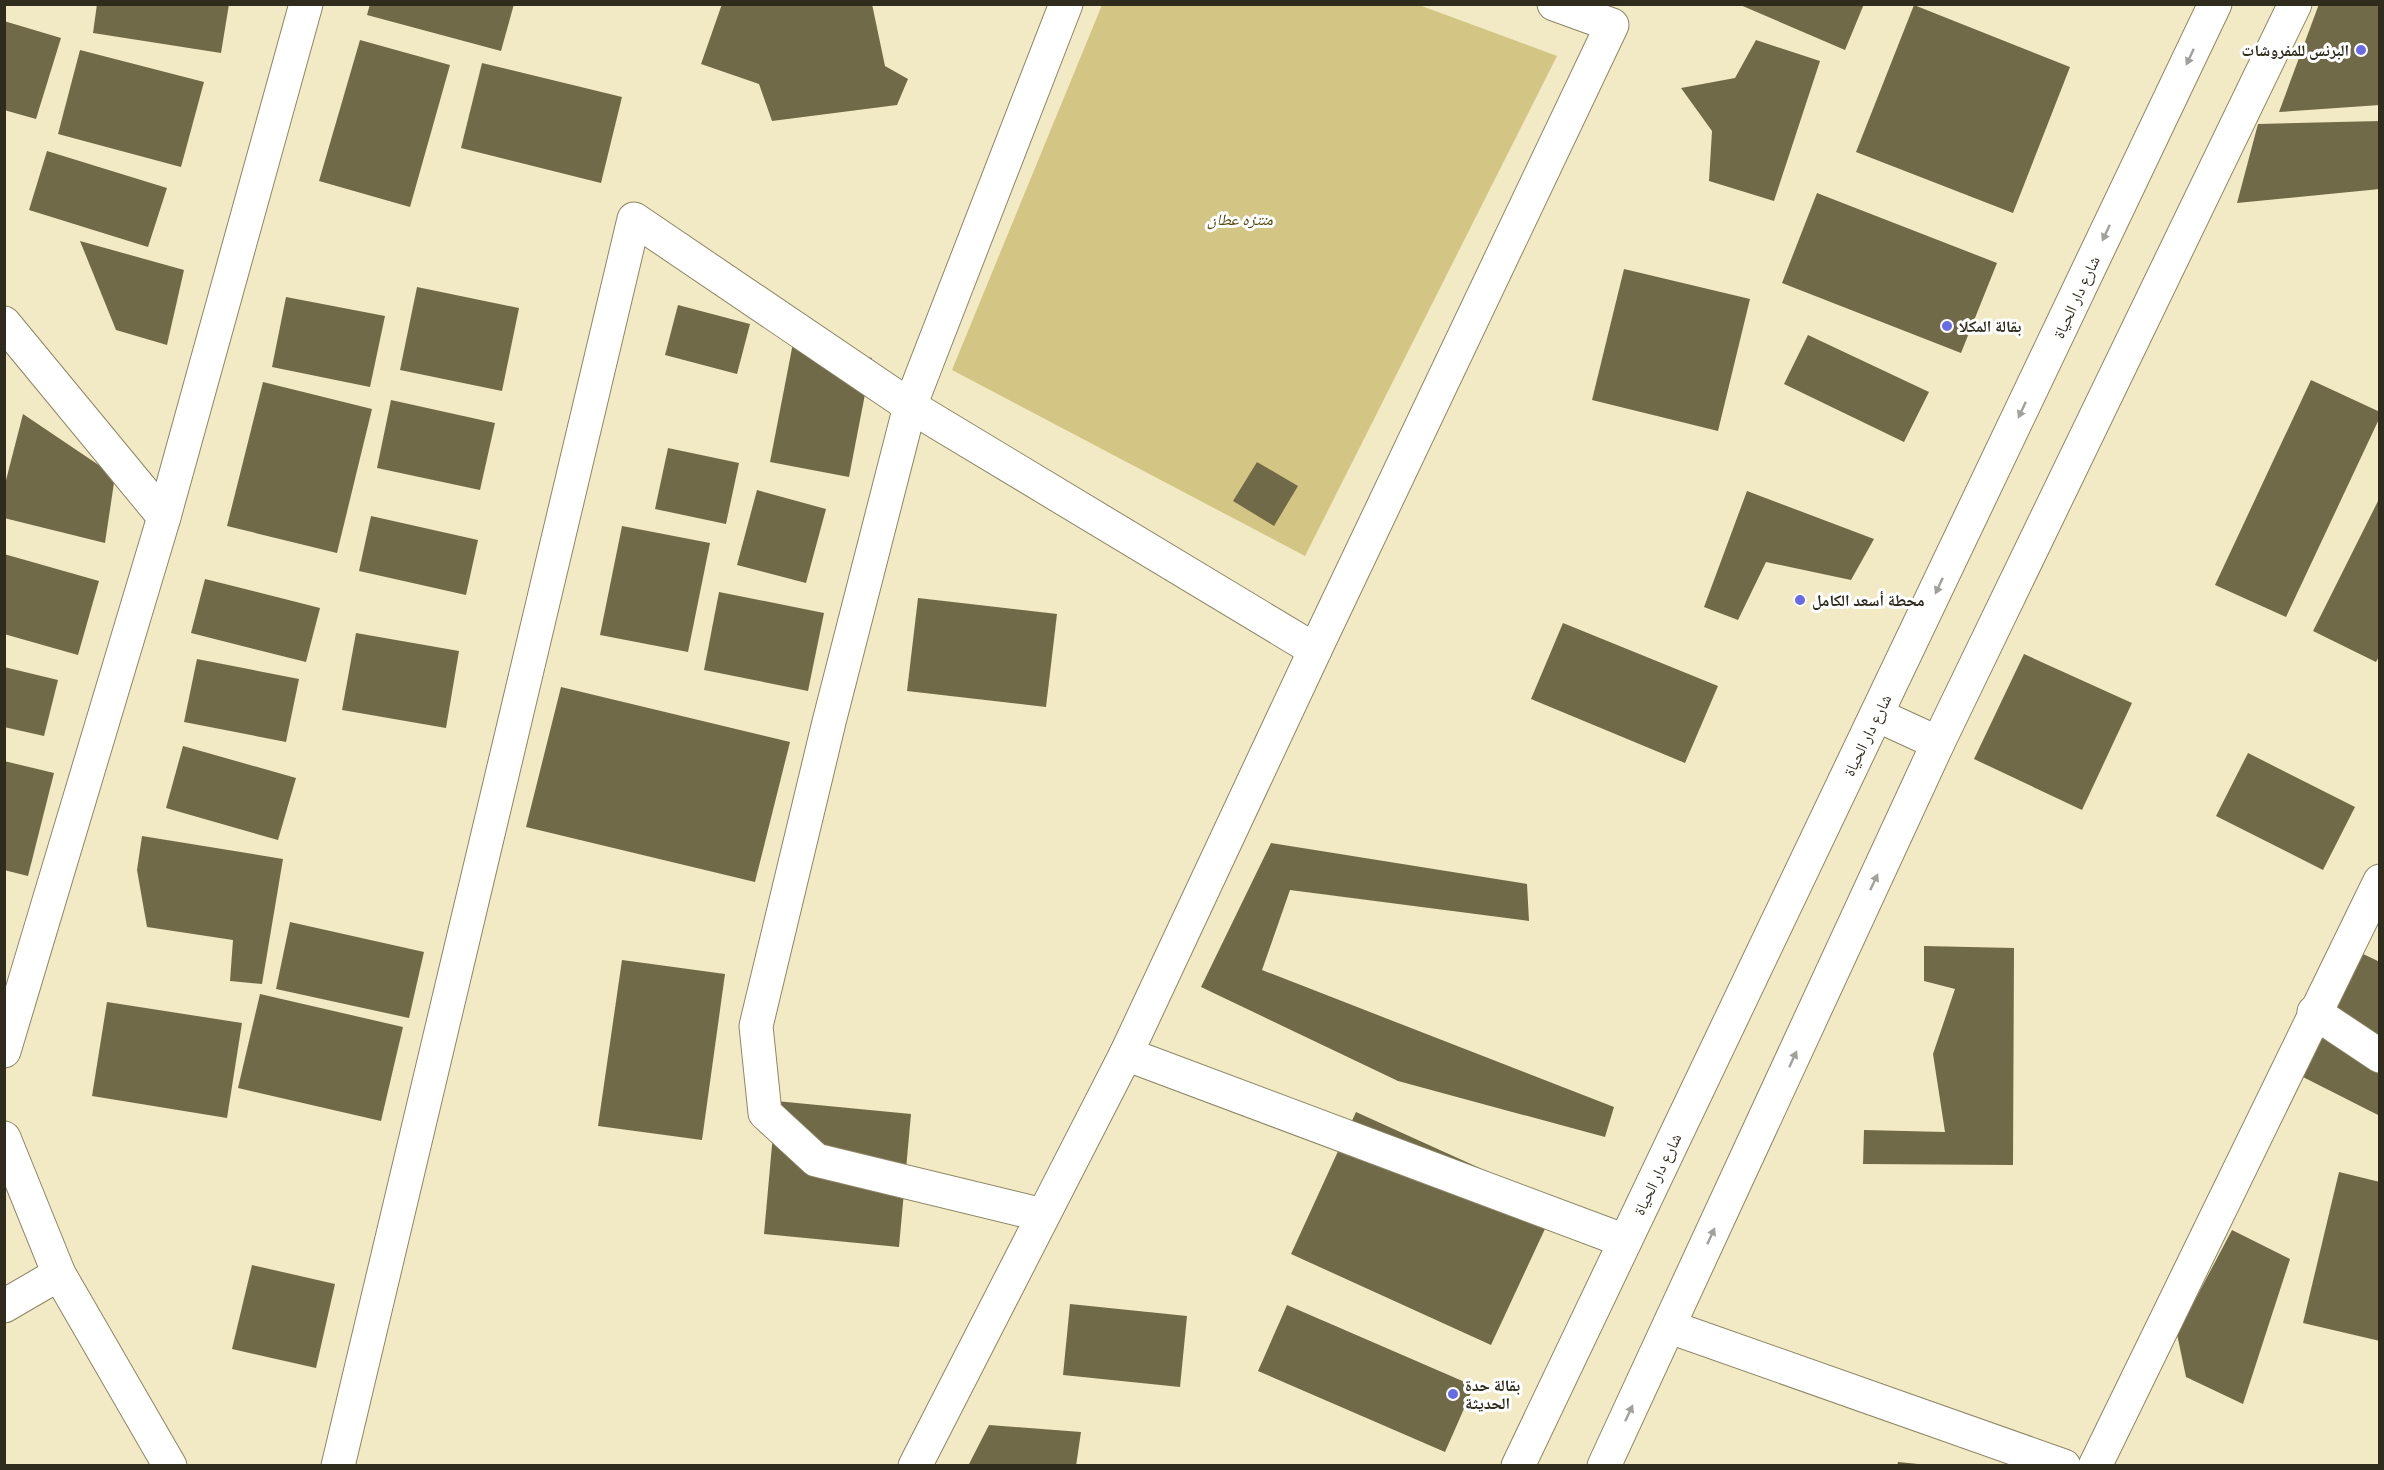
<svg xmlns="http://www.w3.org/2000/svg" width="2384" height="1470" font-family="Merriweather,'Noto Naskh Arabic',serif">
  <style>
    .green { fill: #d3c584 }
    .building { fill: #716a49 }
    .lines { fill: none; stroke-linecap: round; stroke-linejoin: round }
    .street-casing { stroke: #8d8664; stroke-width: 35 }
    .secondary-casing { stroke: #8d8664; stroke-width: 35 }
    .street { stroke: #fff; stroke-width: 33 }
    .secondary { stroke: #fff; stroke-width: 33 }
    .oneway { fill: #a1a09a }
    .poi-dot { fill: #676be4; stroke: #fff; stroke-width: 2 }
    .labels { text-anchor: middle; stroke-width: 6; stroke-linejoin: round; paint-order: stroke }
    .poi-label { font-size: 16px; font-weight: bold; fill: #2f2c1e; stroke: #fff; text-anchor: start }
    .park-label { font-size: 16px; font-style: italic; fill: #54480d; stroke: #fff }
    .street-label { font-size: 16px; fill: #2f2c1e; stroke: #fff }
  </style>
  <rect width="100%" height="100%" fill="#f2eac5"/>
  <polygon class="green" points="1102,5 1419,5 1557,56 1305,556 952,370"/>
  <g class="building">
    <polygon points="97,4 229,4 221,53 93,33"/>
    <polygon points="370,4 514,4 501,51 367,15"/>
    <polygon points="722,4 872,4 885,66 908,79 897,105 772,121 759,84 701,64"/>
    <polygon points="1738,4 1864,4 1845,50"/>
    <polygon points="2319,4 2380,4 2380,105 2279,112"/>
    <polygon points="1914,5 2070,67 2013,213 1856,152"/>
    <polygon points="4,21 61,38 36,119 4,110"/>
    <polygon points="360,40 450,65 410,207 319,181"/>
    <polygon points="1756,40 1820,61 1774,201 1709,181 1712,131 1681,88 1735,78"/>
    <polygon points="80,50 204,82 181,167 58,134"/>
    <polygon points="482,63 622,97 601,183 461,148"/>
    <polygon points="2380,121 2380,189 2237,203 2258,124"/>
    <polygon points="47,151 167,188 148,247 29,210"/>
    <polygon points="1817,193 1997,263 1961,353 1782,283"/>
    <polygon points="80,241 184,270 167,345 116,330"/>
    <polygon points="1624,269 1750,299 1718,431 1592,400"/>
    <polygon points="417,287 519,308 502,391 400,370"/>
    <polygon points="286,297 385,316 370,387 272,367"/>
    <polygon points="678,305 750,324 737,374 665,355"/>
    <polygon points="1808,335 1929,392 1904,442 1784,384"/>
    <polygon points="793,343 872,358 849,477 770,462"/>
    <polygon points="2311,380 2380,412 2380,417 2286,617 2215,585"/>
    <polygon points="263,382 372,409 337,553 227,526"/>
    <polygon points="391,400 495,423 480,490 377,468"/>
    <polygon points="23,414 115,476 105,543 4,518 4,488"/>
    <polygon points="668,448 739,463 726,524 655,509"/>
    <polygon points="1257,462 1298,486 1274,526 1233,501"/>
    <polygon points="757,490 826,509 806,583 737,565"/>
    <polygon points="1747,491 1874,539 1851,580 1766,562 1738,620 1704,607"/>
    <polygon points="2380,497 2380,655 2376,662 2313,631"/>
    <polygon points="371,516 478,540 466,595 359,571"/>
    <polygon points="622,526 710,543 688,652 600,635"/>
    <polygon points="4,554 99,581 78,655 4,634"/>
    <polygon points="205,579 320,608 306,662 191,633"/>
    <polygon points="719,592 824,613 808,691 704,670"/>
    <polygon points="918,598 1057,614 1046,707 907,691"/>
    <polygon points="1563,623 1718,686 1685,763 1531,699"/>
    <polygon points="356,633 459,651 446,728 342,710"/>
    <polygon points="2024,654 2132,703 2082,810 1974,759"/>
    <polygon points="197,659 299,679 286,742 184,722"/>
    <polygon points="4,667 58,680 44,736 4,727"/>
    <polygon points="561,687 790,742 755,882 526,827"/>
    <polygon points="183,746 296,778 278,840 166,808"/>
    <polygon points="2248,753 2355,807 2323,870 2216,816"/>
    <polygon points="4,761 54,773 28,876 4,870"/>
    <polygon points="142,836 283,859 262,984 230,981 233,940 147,927 137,870"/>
    <polygon points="1271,843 1527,884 1529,921 1290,890 1262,970 1614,1107 1605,1137 1398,1081 1201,987"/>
    <polygon points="290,922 424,952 409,1018 276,989"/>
    <polygon points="1924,946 2014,948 2013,1165 1863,1164 1864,1130 1945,1132 1933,1054 1955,989 1924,981"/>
    <polygon points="2361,953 2380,962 2380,1116 2299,1075"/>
    <polygon points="622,960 725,974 702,1140 598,1126"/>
    <polygon points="260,994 403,1027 381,1121 238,1088"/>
    <polygon points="107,1002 242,1023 227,1118 92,1096"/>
    <polygon points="776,1101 911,1114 899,1247 764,1234"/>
    <polygon points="1356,1112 1557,1203 1491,1345 1291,1254"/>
    <polygon points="2339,1172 2380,1182 2380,1341 2303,1323"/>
    <polygon points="2232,1230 2290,1259 2243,1404 2186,1377 2177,1334"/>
    <polygon points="252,1265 335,1284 316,1368 232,1349"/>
    <polygon points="1070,1304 1187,1316 1180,1387 1063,1375"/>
    <polygon points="1287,1305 1474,1386 1445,1452 1258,1371"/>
    <polygon points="989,1425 1081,1432 1076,1466 968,1466"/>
    <polygon points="1898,1462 1918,1464 1918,1466 1897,1466"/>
  </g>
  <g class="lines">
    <g class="street-casing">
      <g id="street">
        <polyline points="4,323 164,517"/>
        <polyline points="2314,1012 2380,1056"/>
        <polyline points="4,1051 164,517 306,4"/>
        <polyline points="1126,1054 1625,1241"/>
        <polyline points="4,1138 59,1274 170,1466"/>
        <polyline points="1043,1215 816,1160 765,1113 756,1026 829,722 910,406 1066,4"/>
        <polyline points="4,1306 59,1274"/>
        <polyline points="1670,1327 2064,1466"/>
        <polyline points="338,1466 634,219 910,406 1315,650"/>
        <polyline points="915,1466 1126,1054 1315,650 1612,25 1554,4"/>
        <polyline points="2095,1466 2380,881"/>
      </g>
    </g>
    <g class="secondary-casing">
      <g id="secondary">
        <polyline points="1877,715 1938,743"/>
        <polyline points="1518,1466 2215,4"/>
        <polyline points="1604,1466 1938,743 2295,4"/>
      </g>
    </g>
    <use href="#street" class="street"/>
    <use href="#secondary" class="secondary"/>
  </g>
  <defs><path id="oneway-solid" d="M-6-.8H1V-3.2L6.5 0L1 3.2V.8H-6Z" transform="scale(1.5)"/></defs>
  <g class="oneway">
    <use href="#oneway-solid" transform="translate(2190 57) rotate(115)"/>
    <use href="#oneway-solid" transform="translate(2106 233) rotate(115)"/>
    <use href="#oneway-solid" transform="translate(2022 410) rotate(115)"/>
    <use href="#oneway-solid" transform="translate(1939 586) rotate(115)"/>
    <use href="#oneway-solid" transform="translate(1874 882) rotate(-65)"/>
    <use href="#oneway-solid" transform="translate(1793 1059) rotate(-65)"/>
    <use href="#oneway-solid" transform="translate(1711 1236) rotate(-65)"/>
    <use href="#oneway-solid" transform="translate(1629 1413) rotate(-65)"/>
  </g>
  <g class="poi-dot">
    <circle cx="2361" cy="50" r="6"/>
    <circle cx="1947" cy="326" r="6"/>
    <circle cx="1800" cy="600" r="6"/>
    <circle cx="1453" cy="1394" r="6"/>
  </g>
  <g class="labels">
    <g class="poi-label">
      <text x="2349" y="56" text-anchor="end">البرنس للمفروشات</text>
      <text x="1959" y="332">بقالة المكلا</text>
      <text x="1812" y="606">محطة أسعد الكامل</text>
      <text x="1465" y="1391">بقالة حدة<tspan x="1465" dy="18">الحديثة</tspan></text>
    </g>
    <g class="park-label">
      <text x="1240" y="225">منتزه عطان</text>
    </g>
    <g class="street-label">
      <text transform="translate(2076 297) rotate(-65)" y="6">شارع دار الحياة</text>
      <text transform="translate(1867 735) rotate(-64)" y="6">شارع دار الحياة</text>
      <text transform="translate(1657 1174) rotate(-64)" y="6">شارع دار الحياة</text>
    </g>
  </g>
  <rect width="2384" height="1470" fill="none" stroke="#2f2c1e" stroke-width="12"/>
</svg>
